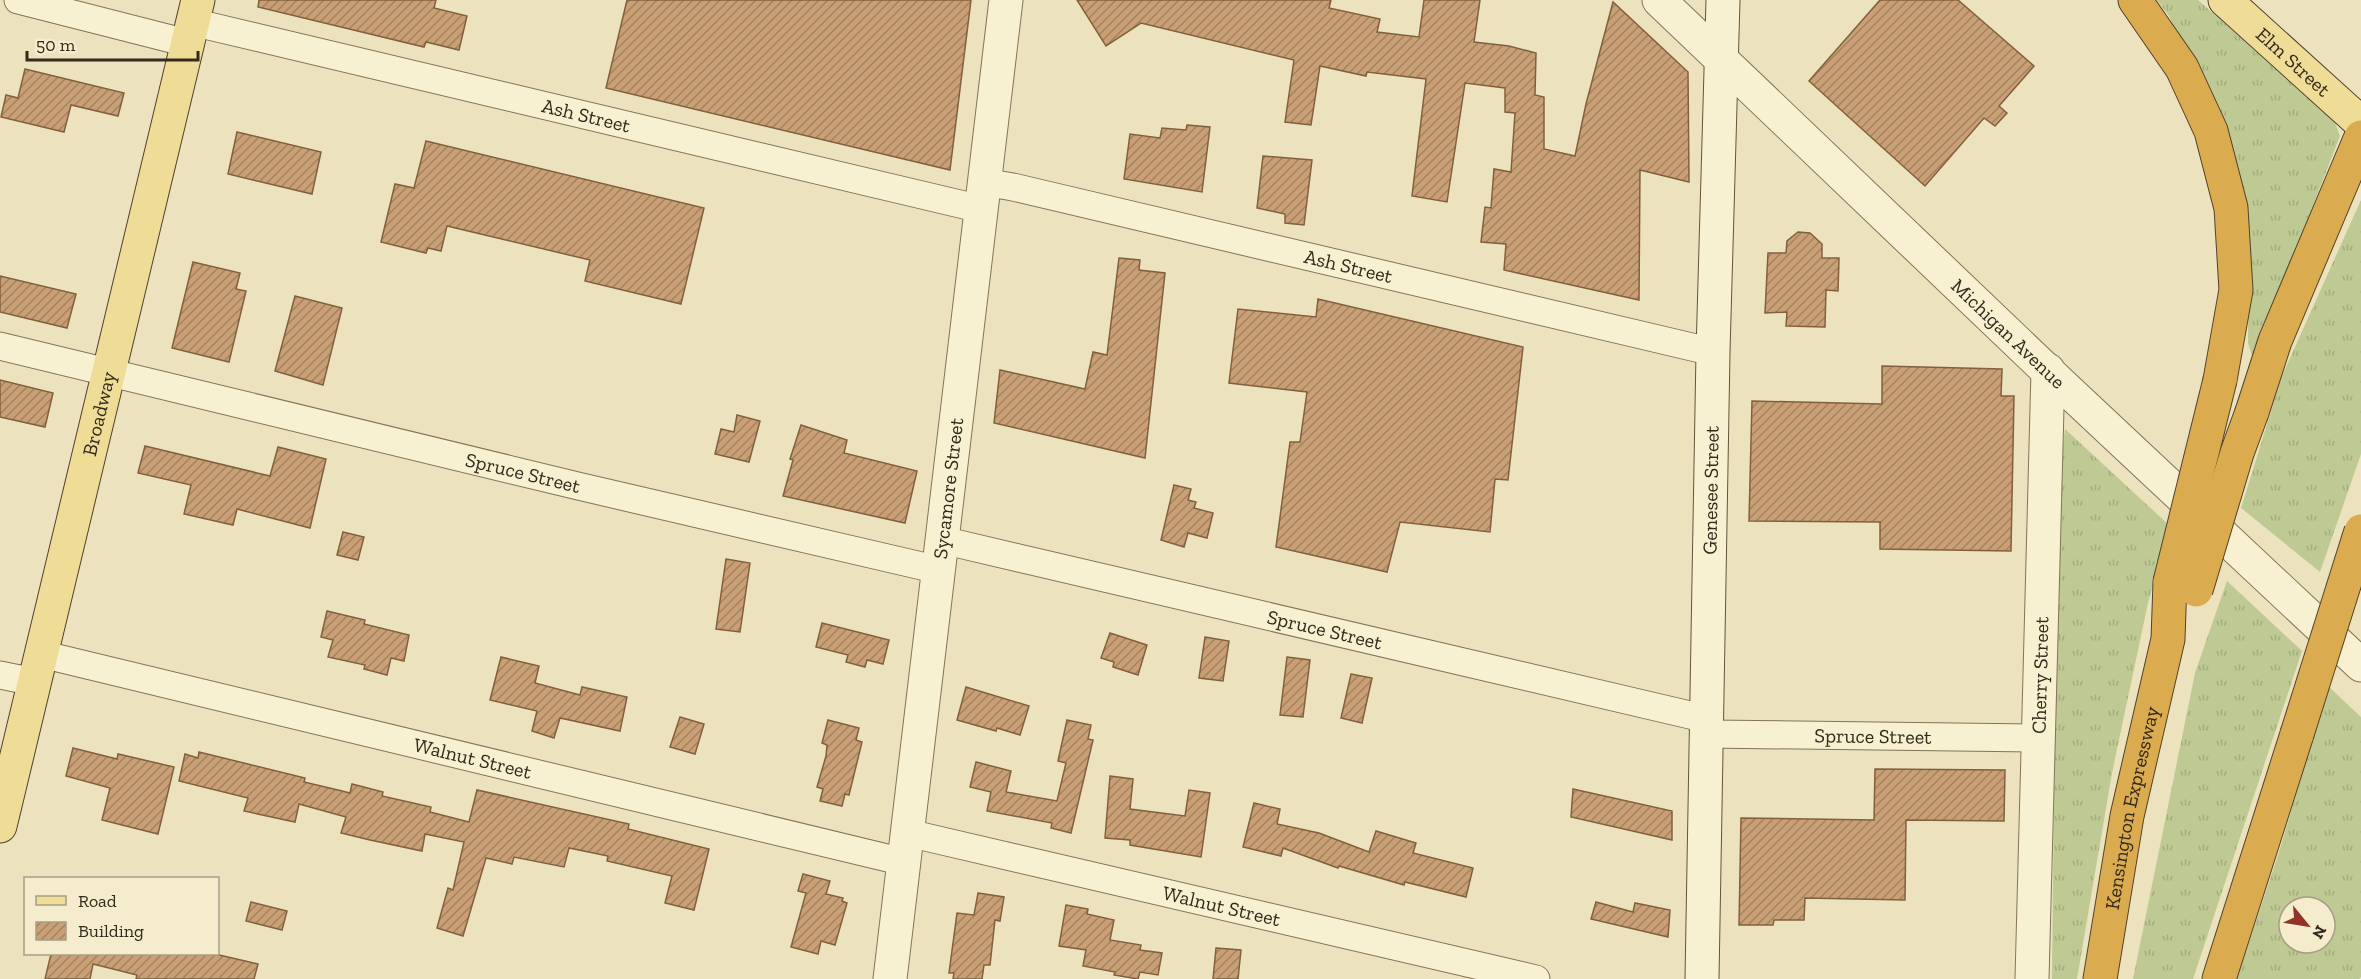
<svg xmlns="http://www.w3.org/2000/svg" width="2361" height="979" font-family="'Zilla Slab',serif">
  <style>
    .grass { fill: url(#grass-tufts); fill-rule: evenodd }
    .building { fill: url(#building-hatch); stroke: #82603e; stroke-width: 1.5 }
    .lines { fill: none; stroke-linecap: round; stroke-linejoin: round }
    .minor-casing { stroke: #847358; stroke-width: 29 }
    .tertiary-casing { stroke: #847358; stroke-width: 35 }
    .secondary-casing { stroke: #65543b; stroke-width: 35 }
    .primary-casing { stroke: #51412c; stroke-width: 35 }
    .motorway-casing { stroke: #51412c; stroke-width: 35 }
    .minor { stroke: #f7f0d1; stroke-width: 27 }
    .tertiary { stroke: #f7f0d1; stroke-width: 33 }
    .secondary { stroke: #f7f0d1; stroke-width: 33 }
    .primary { stroke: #efdc96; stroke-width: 33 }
    .motorway { stroke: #dbab4f; stroke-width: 33 }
    .motorway-bridge-casing { stroke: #51412c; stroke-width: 35; stroke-linecap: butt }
    .motorway-bridge { stroke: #dbab4f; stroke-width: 33 }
    .labels { text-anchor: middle; stroke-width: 4.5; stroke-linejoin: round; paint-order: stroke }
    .street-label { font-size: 20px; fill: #33291c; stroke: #f4eccd }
  </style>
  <defs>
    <pattern id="grass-tufts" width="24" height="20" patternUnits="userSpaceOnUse" patternTransform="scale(1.5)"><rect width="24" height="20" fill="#bec993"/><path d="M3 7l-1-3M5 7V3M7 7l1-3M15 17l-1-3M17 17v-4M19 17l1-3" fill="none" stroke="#a4ad7e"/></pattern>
    <pattern id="building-hatch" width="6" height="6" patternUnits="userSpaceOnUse" patternTransform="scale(1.5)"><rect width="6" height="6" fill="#c9a075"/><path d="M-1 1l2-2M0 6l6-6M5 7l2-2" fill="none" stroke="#a4825f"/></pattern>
  </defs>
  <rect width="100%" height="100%" fill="#ece3be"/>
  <g class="grass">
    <polygon points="2157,0 2198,0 2334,120 2340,136 2253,359 2248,343 2249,222 2235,160 2217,114 2169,16"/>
    <polygon points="2361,200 2361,454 2320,572 2241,508 2282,376"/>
    <polygon points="2065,429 2170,526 2148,603 2112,773 2077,979 2052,979 2057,496"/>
    <polygon points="2227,581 2302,651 2193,979 2133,979 2195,673"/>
    <path d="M2328 686 2361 717V977L2359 979H2237L2280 849ZM2289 907H2325V943H2289Z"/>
  </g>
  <g class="building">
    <polygon points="259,0 436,0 434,8 467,16 459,50 426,42 424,47 258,7"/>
    <polygon points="627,0 971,0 950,170 606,88"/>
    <polygon points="1077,0 1331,0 1329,8 1380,19 1377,32 1419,37 1424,0 1480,0 1474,42 1509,46 1536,53 1535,95 1544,97 1544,149 1575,156 1586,104 1613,2 1688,72 1689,182 1640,170 1639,300 1504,270 1506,244 1481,242 1485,207 1491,208 1494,169 1511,172 1515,113 1505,112 1505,88 1465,83 1447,202 1412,196 1426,79 1367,72 1366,76 1320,66 1311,125 1285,122 1294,60 1141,23 1106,46"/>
    <polygon points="1880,0 1958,0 2034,66 1999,106 2007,113 1995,126 1984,118 1925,186 1809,81"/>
    <polygon points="25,69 124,93 118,116 71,105 64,132 1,117 6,95 18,98"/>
    <polygon points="1187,125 1210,127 1202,192 1124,179 1130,134 1160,138 1162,128 1186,130"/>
    <polygon points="237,132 321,152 312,194 228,174"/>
    <polygon points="426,141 704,208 681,304 585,281 590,260 447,226 441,251 428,248 426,253 381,242 395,184 414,188"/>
    <polygon points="1263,156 1312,160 1304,225 1285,223 1285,214 1257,208"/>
    <polygon points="1798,232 1810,233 1822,244 1822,258 1839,258 1838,291 1826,290 1825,327 1786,326 1787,312 1765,313 1768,253 1786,253 1787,241"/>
    <polygon points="1119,258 1140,260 1139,270 1165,273 1145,458 994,423 1000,370 1085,389 1093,352 1107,355"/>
    <polygon points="193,262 240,273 236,289 246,291 229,362 172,348"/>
    <polygon points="0,276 76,294 67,328 0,312"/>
    <polygon points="295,296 342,308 323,385 275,371"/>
    <polygon points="1318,299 1523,347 1508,480 1495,479 1490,532 1400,522 1387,572 1276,547 1290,442 1300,442 1307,392 1229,383 1238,309 1316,317"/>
    <polygon points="1882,366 2002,369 2001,396 2014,396 2011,551 1880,549 1880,522 1749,521 1752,401 1882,404"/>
    <polygon points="0,380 53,393 45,427 0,417"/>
    <polygon points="737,415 760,421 749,462 715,454 721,429 734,432"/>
    <polygon points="801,425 847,440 844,453 917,471 905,523 783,496 793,460 790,459"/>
    <polygon points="145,446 270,476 278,447 326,459 310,528 237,509 233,525 184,514 191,485 138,473"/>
    <polygon points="1174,485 1191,489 1188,500 1196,502 1194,508 1213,513 1207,538 1188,533 1184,547 1161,540"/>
    <polygon points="343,532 364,537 358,560 337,555"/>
    <polygon points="726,559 750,563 740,632 716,629"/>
    <polygon points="327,611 365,620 364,624 409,635 404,661 391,658 387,675 364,669 365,665 328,657 333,640 321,637"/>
    <polygon points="822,623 889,640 883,664 867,660 865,667 846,662 848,655 816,647"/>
    <polygon points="1110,633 1147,645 1138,675 1113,667 1114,662 1101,658"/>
    <polygon points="1205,637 1229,641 1223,681 1199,678"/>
    <polygon points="501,657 539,666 535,683 580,695 582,687 627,697 620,731 560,718 554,738 532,731 537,711 490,700"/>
    <polygon points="1287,657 1310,660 1303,717 1280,715"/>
    <polygon points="1351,674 1372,678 1362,723 1341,718"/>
    <polygon points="966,687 1029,706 1020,735 997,728 996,731 957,720"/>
    <polygon points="680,717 704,724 695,754 670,747"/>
    <polygon points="828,720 859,728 856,740 862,742 849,795 845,794 842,806 820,801 823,789 817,787 826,756 827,745 822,743"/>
    <polygon points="1067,720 1091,725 1088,739 1093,740 1071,833 1051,828 1052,823 987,811 991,792 970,787 976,762 1011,771 1006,792 1057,801 1066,763 1058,761"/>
    <polygon points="73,748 117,759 118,754 174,767 158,834 102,820 110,788 66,776"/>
    <polygon points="199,752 305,778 304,782 338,790 350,793 352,784 383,792 382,796 431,807 430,812 469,822 477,790 629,824 628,829 709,849 694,910 665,903 672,876 607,861 608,856 569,848 564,867 514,857 512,864 486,858 463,936 437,928 448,888 453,890 464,842 425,834 422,851 370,840 341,833 346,817 299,804 295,822 244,811 248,798 179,781 185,754 198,758"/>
    <polygon points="1875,769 2005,770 2004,821 1906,820 1905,900 1805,898 1804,920 1774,920 1773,925 1739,925 1741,818 1874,820"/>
    <polygon points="1110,776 1133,779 1130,809 1185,816 1189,790 1210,793 1201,857 1130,845 1130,840 1105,838"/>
    <polygon points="1573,789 1672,811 1672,840 1571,817"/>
    <polygon points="1254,803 1280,809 1277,824 1319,833 1369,852 1376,831 1416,843 1413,853 1473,868 1466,897 1405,882 1404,885 1339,866 1338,868 1283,848 1281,856 1243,847"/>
    <polygon points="803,874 830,881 826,894 843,898 842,901 847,903 835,945 821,941 818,954 791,947 806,893 798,891"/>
    <polygon points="978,893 1004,897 1000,921 995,920 990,965 984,965 982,979 953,979 954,973 949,973 957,913 974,915"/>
    <polygon points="251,902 287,911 282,930 246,921"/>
    <polygon points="1596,902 1633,912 1635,903 1670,910 1668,937 1591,919"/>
    <polygon points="1066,905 1088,909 1087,914 1114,920 1110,940 1141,945 1140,950 1162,953 1158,975 1140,972 1138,979 1114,975 1115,972 1083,966 1086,950 1059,946"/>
    <polygon points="1216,948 1241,950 1238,979 1213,979"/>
    <polygon points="51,954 215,954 258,964 254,979 136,979 137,975 93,964 90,979 45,979"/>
  </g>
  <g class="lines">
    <g class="minor-casing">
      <g id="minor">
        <polyline points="18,0 187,43"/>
        <path id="s1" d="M192 22 981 209"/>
        <path id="s2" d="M984 182 1013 187 1713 352"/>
        <path id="s3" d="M0 346 578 486 939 570"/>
        <path id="s4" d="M942 540 1707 719"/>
        <path id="s5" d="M41 654 904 862"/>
        <polyline points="0,675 34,682"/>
        <path id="s6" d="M1708 734 2037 738"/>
        <path id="s7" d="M908 833 1536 979"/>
      </g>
    </g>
    <g class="tertiary-casing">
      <g id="tertiary">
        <path id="s8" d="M1659 0 2060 383 2361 665"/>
        <path id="s9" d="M890 979 1006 0"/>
        <path id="s10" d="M2032 979 2048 370"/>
      </g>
    </g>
    <g class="secondary-casing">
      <g id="secondary">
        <path id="s11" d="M1702 979 1713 352 1723 0"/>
      </g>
    </g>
    <g class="primary-casing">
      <g id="primary">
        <path id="s12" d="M2225 0 2361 123"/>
        <path id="s13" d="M0 826 198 0"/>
      </g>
    </g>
    <g class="motorway-casing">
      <g id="motorway">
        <polyline points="2135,0 2182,68 2211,131 2231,208 2236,290 2220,380"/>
        <polyline points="2252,412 2275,341 2361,137"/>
        <path id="s14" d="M2100 979 2127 816 2168 639 2170 582"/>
        <polyline points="2219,979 2297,734"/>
      </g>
    </g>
    <use href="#minor" class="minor"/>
    <use href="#tertiary" class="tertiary"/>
    <use href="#secondary" class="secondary"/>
    <use href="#primary" class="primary"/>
    <use href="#motorway" class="motorway"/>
    <g class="motorway-bridge-casing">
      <g id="motorway-bridge">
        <polyline points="2170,582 2220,380"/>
        <polyline points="2196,590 2237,453 2252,412"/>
        <polyline points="2297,734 2361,531"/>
      </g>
    </g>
    <use href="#motorway-bridge" class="motorway-bridge"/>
  </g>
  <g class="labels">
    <g class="street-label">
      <text dy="7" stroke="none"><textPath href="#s12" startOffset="92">Elm Street</textPath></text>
      <text dy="7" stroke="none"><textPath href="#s1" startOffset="405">Ash Street</textPath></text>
      <text dy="7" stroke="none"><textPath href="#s2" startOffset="374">Ash Street</textPath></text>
      <text dy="7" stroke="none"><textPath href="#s8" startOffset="483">Michigan Avenue</textPath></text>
      <text dy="7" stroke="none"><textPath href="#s13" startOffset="424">Broadway</textPath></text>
      <text dy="7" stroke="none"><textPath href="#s3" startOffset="538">Spruce Street</textPath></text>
      <text dy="7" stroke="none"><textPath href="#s11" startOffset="489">Genesee Street</textPath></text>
      <text dy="7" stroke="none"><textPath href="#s9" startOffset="494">Sycamore Street</textPath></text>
      <text dy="7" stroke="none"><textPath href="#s4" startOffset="393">Spruce Street</textPath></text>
      <text dy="7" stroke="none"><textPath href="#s10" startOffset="304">Cherry Street</textPath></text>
      <text dy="7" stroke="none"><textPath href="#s6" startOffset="165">Spruce Street</textPath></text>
      <text dy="7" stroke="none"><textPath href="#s5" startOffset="444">Walnut Street</textPath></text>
      <text dy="7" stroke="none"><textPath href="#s14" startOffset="174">Kensington Expressway</textPath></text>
      <text dy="7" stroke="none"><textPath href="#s7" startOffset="322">Walnut Street</textPath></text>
    </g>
  </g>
  <rect x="24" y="877" width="195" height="78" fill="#f4eccd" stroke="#a79e86" stroke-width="1.5"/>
  <rect x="36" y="896" width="30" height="9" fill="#efdc96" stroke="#a79e86" stroke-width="1.5"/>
  <text x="78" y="907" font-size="18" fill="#33291c">Road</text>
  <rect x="36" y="922" width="30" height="18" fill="url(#building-hatch)" stroke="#a79e86" stroke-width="1.5"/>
  <text x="78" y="937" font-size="18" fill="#33291c">Building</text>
  <g transform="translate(2307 925) rotate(120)"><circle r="28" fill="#f4eccd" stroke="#a79e86" stroke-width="1.5"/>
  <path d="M0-4.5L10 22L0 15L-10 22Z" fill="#913329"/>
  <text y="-9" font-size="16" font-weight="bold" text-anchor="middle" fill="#33291c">N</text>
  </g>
  <path d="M27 51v9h171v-9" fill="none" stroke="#33291c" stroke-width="3"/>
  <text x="36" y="51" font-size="18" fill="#33291c" stroke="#f4eccd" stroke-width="4.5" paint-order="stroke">50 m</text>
</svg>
